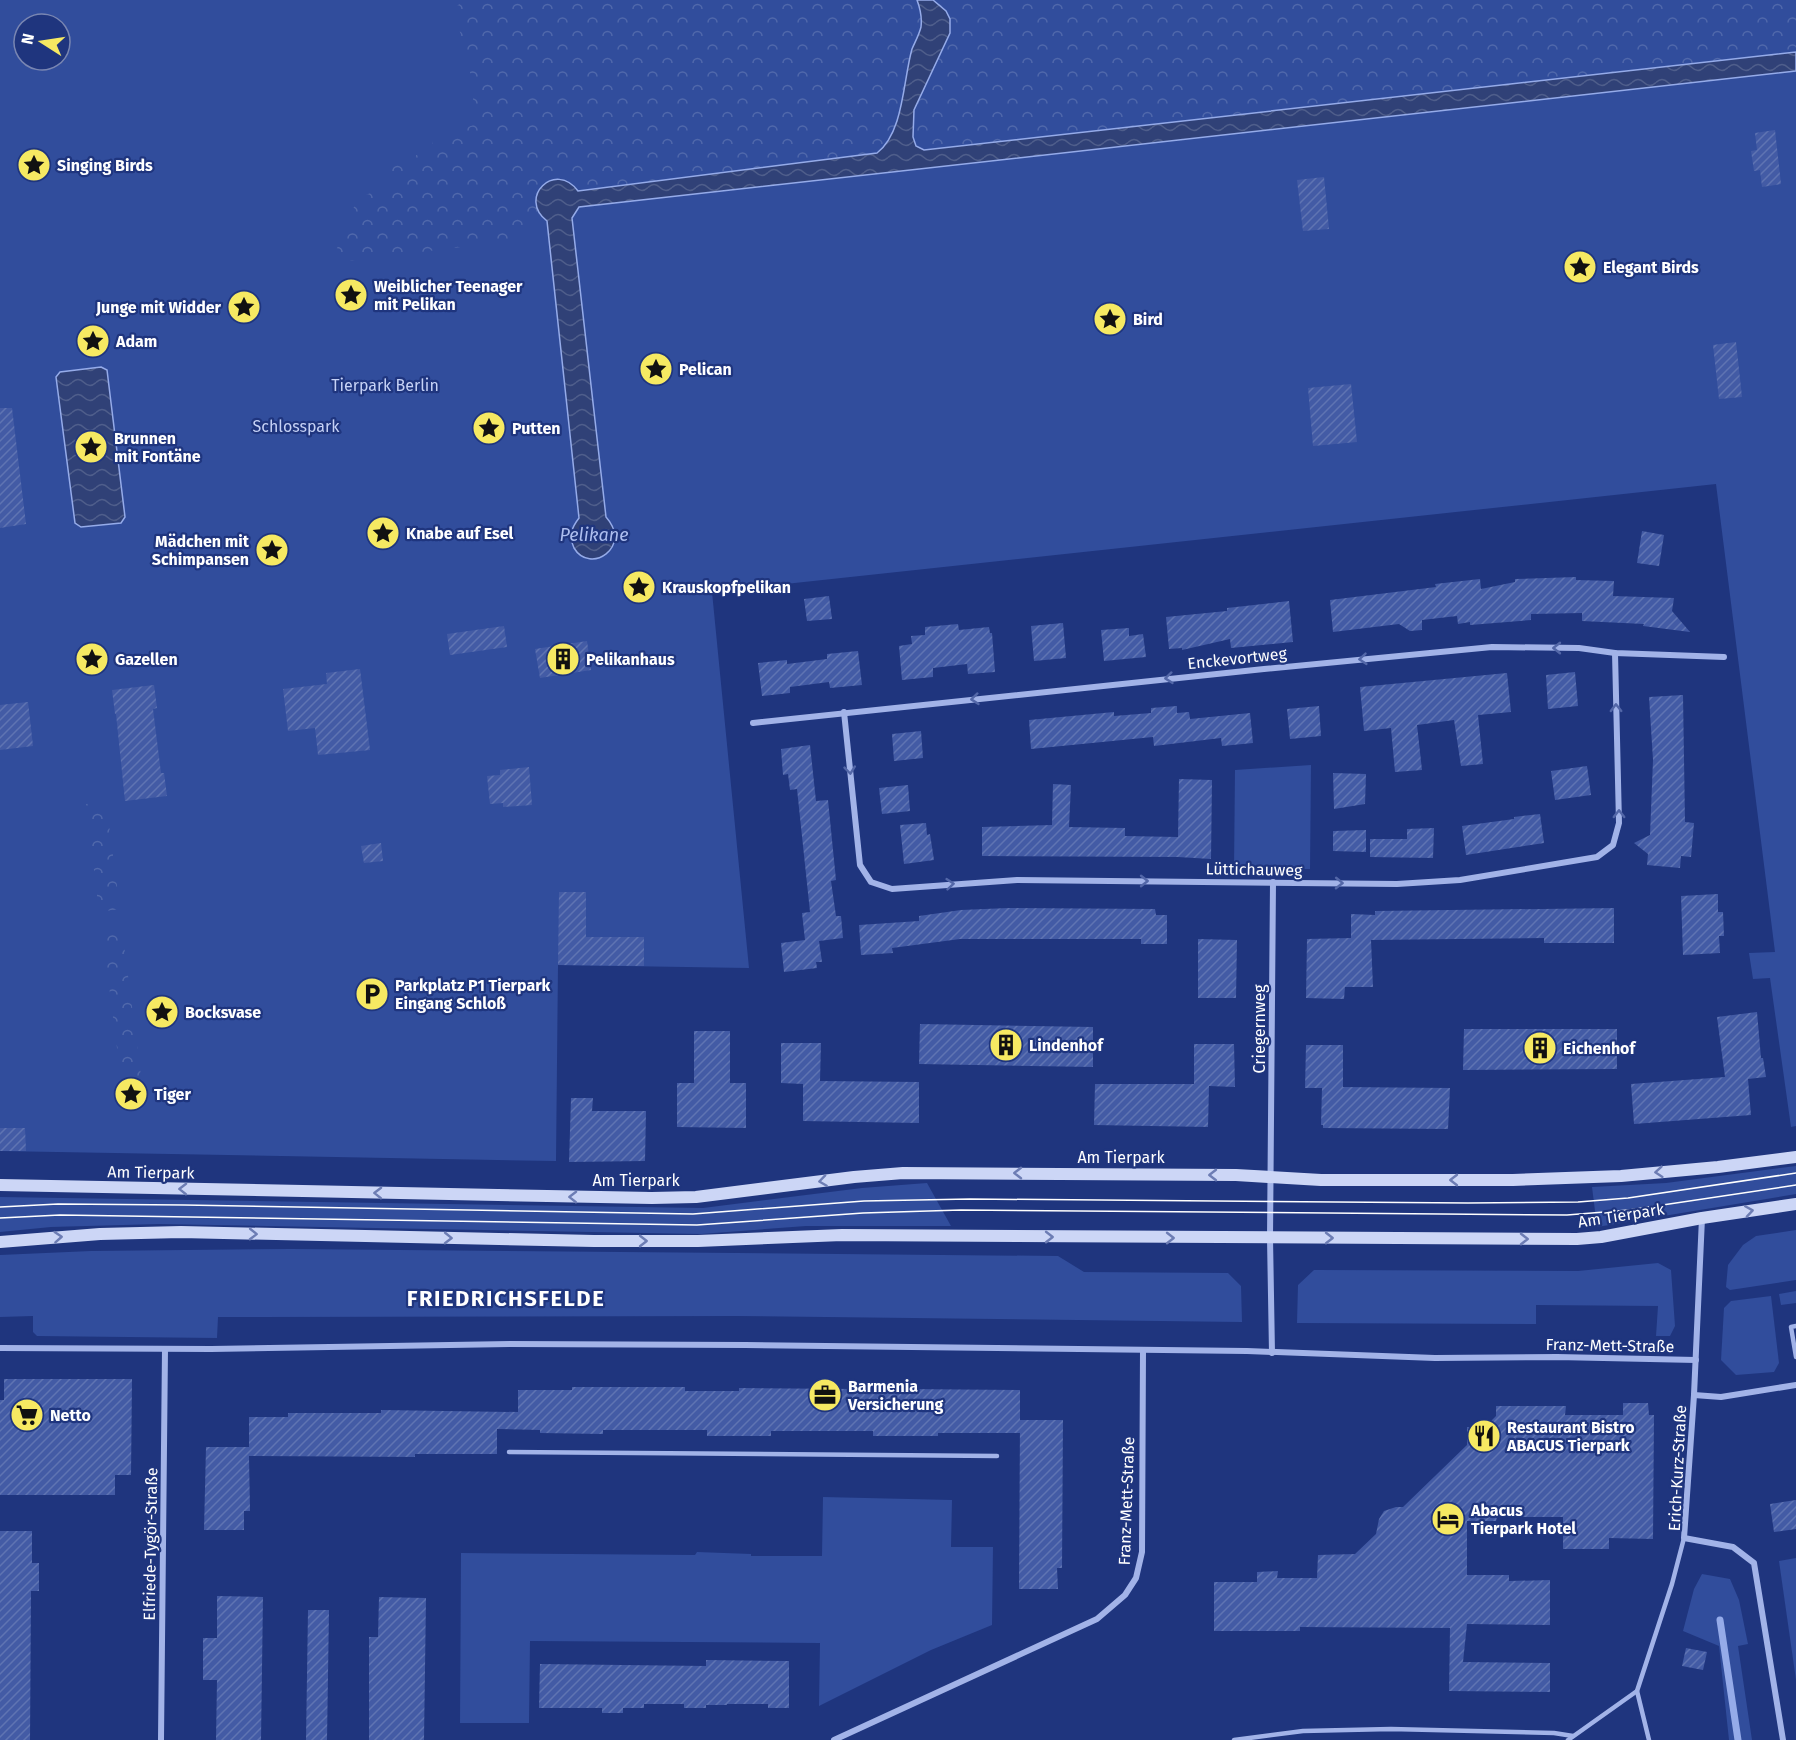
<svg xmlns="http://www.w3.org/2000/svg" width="1796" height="1740" font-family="'Fira Sans',sans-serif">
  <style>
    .green { fill: #314d9c; fill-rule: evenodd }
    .forest { fill: url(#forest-crowns) }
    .water { fill: url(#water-waves); stroke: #95abe9; stroke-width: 1.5 }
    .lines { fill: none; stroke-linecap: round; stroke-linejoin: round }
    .stream { stroke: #95abe9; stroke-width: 7 }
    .building { fill: url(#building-hatch) }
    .lane { stroke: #a2b3e8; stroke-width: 4.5 }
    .street { stroke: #a2b3e8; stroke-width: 6 }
    .secondary { stroke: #ccd6f6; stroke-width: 12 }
    .tram { stroke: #fff; stroke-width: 1.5 }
    .oneway { stroke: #5367a8 }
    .oneway2 { stroke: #6d7db4 }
    .labels { text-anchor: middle; stroke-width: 4.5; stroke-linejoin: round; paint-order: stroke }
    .poi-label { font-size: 16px; font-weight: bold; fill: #fff; stroke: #1f357e; text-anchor: start }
    .park-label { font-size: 16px; fill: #c6d2f6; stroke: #1f357e }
    .street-label { font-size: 16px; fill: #fff; stroke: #1f357e }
    .water-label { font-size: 18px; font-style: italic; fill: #adbeef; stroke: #1f357e }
    .district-label { font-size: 22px; font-weight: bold; letter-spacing: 1.5px; fill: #fff; stroke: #1f357e }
  </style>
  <defs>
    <pattern id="forest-crowns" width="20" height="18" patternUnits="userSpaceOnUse" patternTransform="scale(1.5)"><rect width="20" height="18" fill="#314d9c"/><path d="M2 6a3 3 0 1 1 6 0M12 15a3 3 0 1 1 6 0" fill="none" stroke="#5068ab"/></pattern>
    <pattern id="water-waves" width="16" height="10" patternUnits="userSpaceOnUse" patternTransform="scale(1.5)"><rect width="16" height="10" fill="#304177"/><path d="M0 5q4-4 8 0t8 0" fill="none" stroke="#4f5e8b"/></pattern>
    <pattern id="building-hatch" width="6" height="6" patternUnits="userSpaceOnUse" patternTransform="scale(1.5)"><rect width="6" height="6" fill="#435ba5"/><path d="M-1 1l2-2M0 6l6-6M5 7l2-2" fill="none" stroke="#5f74b2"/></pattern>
  </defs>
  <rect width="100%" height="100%" fill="#1f357e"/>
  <g class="green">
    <path d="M0 0H1796V1126L1791 1127 1770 978 1753 979 1749 953 1775 952 1716 484 712 592 749 968 558 965 556 1161 0 1151ZM24 24H60V60H24Z"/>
    <polygon points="1311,765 1310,869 1234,869 1235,770"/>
    <polygon points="1796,1166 1796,1194 1597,1227 1592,1187 1666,1183"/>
    <polygon points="927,1183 951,1226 806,1226 701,1234 159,1224 51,1227 0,1232 0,1197 703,1208 862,1188"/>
    <polygon points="1796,1230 1796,1280 1730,1290 1726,1287 1728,1265 1743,1245 1756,1236"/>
    <polygon points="291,1249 1058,1256 1084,1272 1228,1273 1241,1286 1242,1322 736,1316 218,1317 217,1338 37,1336 33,1332 33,1316 0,1317 0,1255 91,1251"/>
    <polygon points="1658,1263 1671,1270 1675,1326 1670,1336 1656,1336 1658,1306 1536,1305 1536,1324 1297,1323 1298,1285 1314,1270 1578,1271"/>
    <polygon points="1796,1291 1796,1303 1781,1305 1779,1294"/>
    <polygon points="1771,1296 1779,1363 1774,1372 1736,1375 1721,1360 1724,1308 1731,1301"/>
    <polygon points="823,1497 952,1500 951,1547 993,1547 992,1625 931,1650 819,1706 820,1643 530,1641 529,1723 460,1723 461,1553 695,1555 697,1552 751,1554 751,1556 822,1556"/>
    <polygon points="1796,1558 1796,1680 1779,1561"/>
    <polygon points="1702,1574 1730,1579 1739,1600 1748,1644 1738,1646 1752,1740 1729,1740 1719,1646 1683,1631 1694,1589"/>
  </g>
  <g class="forest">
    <path d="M465 0H917C919 7 921 15 921 23 921 32 915 40 912 49 903 80 904 132 877 153L577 191 575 187 542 217 547 220 522 225 511 241 331 263 356 202 363 201 366 195 390 184 385 170 386 159 416 162V155L431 157 433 140 476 124 470 72 454 8Z"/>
    <path d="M933 0H1796V52L924 150C900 137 919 106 923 87 927 72 936 14 933 0Z"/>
    <polygon points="106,802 120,909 99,912 86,804"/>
    <polygon points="122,929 145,1107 125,1110 102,932"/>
  </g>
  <g class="water">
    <path d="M917 0H933L946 11 950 19V33L914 110 913 137 916 146 924 150 1796 52V71L579 207 572 218 606 517C633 547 590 575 574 548 568 536 572 527 579 518L547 221C517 198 555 160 578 191L877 153C904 132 903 80 912 49 915 42 919 35 921 27 922 19 920 8 917 0Z"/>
    <polygon points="101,367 107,370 125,517 121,523 81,527 75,523 56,377 60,372"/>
  </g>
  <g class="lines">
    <polyline class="stream" points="1720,1620 1738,1740"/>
  </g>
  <g class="building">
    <polygon points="1775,130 1781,184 1762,187 1760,170 1754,171 1751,151 1757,150 1755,133"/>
    <polygon points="1324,177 1329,229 1303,231 1297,180"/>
    <polygon points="1736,342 1742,397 1719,399 1713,345"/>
    <polygon points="1351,384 1357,442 1313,446 1308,388"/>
    <polygon points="0,408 12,408 26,524 0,528"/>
    <polygon points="1642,531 1664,535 1659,566 1637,563"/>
    <polygon points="1576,577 1576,580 1614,581 1613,596 1674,598 1672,611 1690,632 1643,626 1644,624 1582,621 1582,613 1531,614 1531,620 1470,625 1470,622 1458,624 1457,616 1422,620 1422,630 1410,631 1399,624 1333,632 1330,600 1436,587 1435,584 1480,579 1481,589 1515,582 1515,579"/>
    <polygon points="829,596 832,619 807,621 804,599"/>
    <polygon points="1289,601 1293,642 1231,648 1230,639 1182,650 1182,648 1169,649 1166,617 1227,611 1227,608"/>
    <polygon points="1063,623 1066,658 1034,661 1031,626"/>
    <polygon points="958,624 959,630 989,627 990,633 992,633 995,672 968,674 967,664 933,668 933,677 902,680 899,646 912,644 911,636 925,635 925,627"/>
    <polygon points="504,626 507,647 450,655 447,634"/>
    <polygon points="1129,628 1129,636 1143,634 1146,657 1104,661 1101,630"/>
    <polygon points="587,641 591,670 540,678 535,649"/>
    <polygon points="858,651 862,685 830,688 829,682 790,687 790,693 762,696 758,663 787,660 787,664 827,659 827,654"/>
    <polygon points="360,669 370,750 318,755 315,728 288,731 283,689 327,684 326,673"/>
    <polygon points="1575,672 1578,706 1548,709 1546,675"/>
    <polygon points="1507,673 1511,712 1478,715 1483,764 1461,766 1454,720 1417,725 1422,770 1395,772 1391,728 1364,731 1360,687"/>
    <polygon points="154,685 157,708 153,709 161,773 164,773 167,796 125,801 116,714 115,714 112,690"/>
    <polygon points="1683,695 1685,822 1694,823 1691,857 1681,856 1680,868 1647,865 1648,854 1634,843 1650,835 1653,760 1649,697"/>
    <polygon points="28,702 33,746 0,750 0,705"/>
    <polygon points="1177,706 1177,713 1189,712 1190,719 1250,713 1253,743 1222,746 1221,738 1154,746 1153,737 1031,749 1029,720 1114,712 1114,716 1151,713 1151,708"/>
    <polygon points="1319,706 1321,736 1290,739 1287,709"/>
    <polygon points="921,731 923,758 894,761 892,734"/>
    <polygon points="810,745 816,801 828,800 836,880 831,881 836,916 841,916 843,938 819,941 822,962 816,962 817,968 784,972 781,943 805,940 802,913 810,912 797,789 790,790 788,774 783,775 781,749"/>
    <polygon points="1587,766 1591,795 1555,800 1551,771"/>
    <polygon points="529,767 532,805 503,807 503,803 490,804 487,776 500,775 500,770"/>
    <polygon points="1333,773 1366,774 1365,804 1334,809"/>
    <polygon points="1179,779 1212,780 1211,859 1178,857 982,856 982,827 1052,825 1053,784 1071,785 1069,827 1125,828 1125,836 1178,837"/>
    <polygon points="908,785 910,811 882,814 879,788"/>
    <polygon points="1540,814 1544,843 1466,855 1462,826 1514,819 1514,817"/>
    <polygon points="926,823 927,835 930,834 934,860 904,864 900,825"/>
    <polygon points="1434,828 1433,858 1370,857 1370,839 1407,839 1407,829"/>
    <polygon points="1366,830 1366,852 1333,851 1333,831"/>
    <polygon points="381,843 383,861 364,863 361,846"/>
    <polygon points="559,892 586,892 586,937 644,937 644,966 558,965"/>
    <polygon points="1718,894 1718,912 1723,912 1724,936 1719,936 1720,953 1683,955 1681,896"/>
    <polygon points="1008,908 1155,909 1156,915 1167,915 1167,944 1141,944 1141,939 960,939 892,948 893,953 861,955 859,925 919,921 919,916 961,910"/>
    <polygon points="1614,908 1614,943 1544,943 1544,938 1371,940 1373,987 1345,987 1344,999 1306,998 1307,939 1351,938 1351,914 1375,915 1375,911"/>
    <polygon points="1198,939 1237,940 1236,998 1198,998"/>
    <polygon points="1757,1012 1761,1058 1763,1058 1766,1077 1748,1079 1751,1115 1634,1124 1631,1084 1725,1077 1717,1017"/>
    <polygon points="920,1024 1093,1027 1093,1067 919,1064"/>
    <polygon points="1464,1029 1617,1029 1617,1069 1463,1070"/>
    <polygon points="694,1031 730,1031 730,1083 746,1083 746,1128 677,1127 677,1083 694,1083"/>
    <polygon points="781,1043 821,1043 820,1081 919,1082 919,1123 803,1121 803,1084 781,1083"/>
    <polygon points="1194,1044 1234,1044 1235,1087 1209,1086 1208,1127 1094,1125 1095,1084 1194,1084"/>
    <polygon points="1306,1045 1343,1045 1343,1087 1450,1088 1448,1129 1323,1128 1323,1125 1321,1125 1322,1088 1305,1088"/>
    <polygon points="571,1098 593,1098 592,1111 646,1111 645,1161 569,1162"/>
    <polygon points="0,1128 25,1128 26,1151 0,1151"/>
    <polygon points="4,1379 132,1379 131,1475 115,1475 115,1495 0,1495 0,1400 4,1400"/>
    <polygon points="572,1387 685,1387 685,1391 739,1391 739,1388 853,1389 853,1393 906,1393 906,1389 1020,1390 1020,1433 938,1433 938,1436 873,1436 873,1431 771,1431 771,1436 707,1436 707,1430 603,1430 603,1434 540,1433 540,1430 497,1429 497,1454 415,1454 415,1457 249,1456 250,1511 244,1511 244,1530 204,1530 206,1447 249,1447 249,1451 249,1417 288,1417 288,1413 381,1413 381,1410 518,1412 518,1390 572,1390"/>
    <polygon points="1623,1403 1648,1403 1649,1415 1654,1415 1653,1539 1609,1538 1609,1549 1563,1549 1563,1517 1497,1517 1496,1521 1467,1521 1467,1575 1509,1575 1509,1581 1550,1580 1550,1625 1467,1624 1463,1662 1550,1663 1550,1692 1449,1691 1450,1628 1300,1627 1300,1631 1214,1631 1214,1582 1257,1582 1257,1572 1278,1571 1277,1578 1317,1578 1318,1555 1355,1554 1376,1534 1379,1519 1384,1511 1396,1507 1403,1507 1467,1445 1467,1427 1485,1427 1496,1416 1496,1406 1566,1406 1565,1415 1623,1415"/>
    <polygon points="1020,1420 1063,1420 1062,1568 1057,1568 1058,1589 1019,1589"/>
    <polygon points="1796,1500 1796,1529 1774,1532 1770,1504"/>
    <polygon points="0,1531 32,1531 32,1563 39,1563 39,1591 31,1591 30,1740 0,1740"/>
    <polygon points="217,1596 263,1597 261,1740 216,1740 217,1680 203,1680 203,1638 217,1638"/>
    <polygon points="379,1597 426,1598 424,1740 369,1740 369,1637 378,1637"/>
    <polygon points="308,1610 329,1610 327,1740 306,1740"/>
    <polygon points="1686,1648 1707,1652 1703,1670 1682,1666"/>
    <polygon points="706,1660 789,1661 789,1708 768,1708 768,1704 727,1704 727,1705 706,1705 706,1708 684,1708 684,1704 644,1704 644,1708 623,1708 623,1713 602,1713 602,1708 539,1708 540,1664 706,1666"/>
  </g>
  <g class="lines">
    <g class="lane">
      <polyline points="1796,1326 1791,1327 1796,1357"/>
      <polyline points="509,1452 997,1456"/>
      <polyline points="1637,1691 1649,1740"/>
      <polyline points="1234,1740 1303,1731 1391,1729 1554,1733 1573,1736"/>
      <polyline points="1568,1740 1637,1691 1672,1584 1684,1538"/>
    </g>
    <g class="street">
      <polyline points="844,712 860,865 871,882 892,889 1017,880 1397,884 1460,880 1597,857 1613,845 1619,823 1615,653"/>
      <polyline points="753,723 1264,669 1492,647 1579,648 1615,653 1724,657"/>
      <polyline points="1702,1218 1694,1395 1684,1538 1733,1547 1754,1563 1783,1740"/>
      <polyline points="0,1348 211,1349 510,1344 745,1345 1247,1351 1435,1358 1557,1357 1696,1360"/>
      <polyline points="1272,1353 1270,1238 1273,882"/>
      <polyline points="1694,1395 1721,1397 1796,1385"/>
      <polyline points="161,1740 165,1349"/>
      <polyline points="834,1740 1097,1619 1125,1595 1136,1578 1142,1552 1143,1350"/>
    </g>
    <g class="secondary">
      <polyline points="0,1185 652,1198 696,1197 854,1177 903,1173 1236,1175 1321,1180 1513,1180 1621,1176 1718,1167 1796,1157"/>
      <polyline points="0,1242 100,1234 181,1232 594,1241 698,1241 842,1235 1577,1239 1601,1237 1702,1218 1796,1204"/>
    </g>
    <g class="tram">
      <polyline points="0,1207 58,1204 184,1205 693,1214 864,1201 970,1199 1468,1203 1578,1202 1628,1198 1796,1173"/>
      <polyline points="0,1218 60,1215 697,1225 863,1213 961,1210 1567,1215 1629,1210 1796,1185"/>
    </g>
  </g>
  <defs><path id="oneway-chevron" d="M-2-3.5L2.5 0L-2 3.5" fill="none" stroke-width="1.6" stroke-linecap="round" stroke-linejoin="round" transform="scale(1.5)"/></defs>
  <g class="oneway">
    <use href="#oneway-chevron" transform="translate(1557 648) rotate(-180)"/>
    <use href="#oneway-chevron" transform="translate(1363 659) rotate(175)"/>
    <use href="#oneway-chevron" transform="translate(1169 678) rotate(174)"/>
    <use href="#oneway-chevron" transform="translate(975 699) rotate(174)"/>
    <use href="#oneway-chevron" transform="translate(1616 708) rotate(-91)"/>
    <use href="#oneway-chevron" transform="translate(850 770) rotate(84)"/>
    <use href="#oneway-chevron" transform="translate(1619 814) rotate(-90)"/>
    <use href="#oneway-chevron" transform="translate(1144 881)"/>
    <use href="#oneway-chevron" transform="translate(1339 883) rotate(1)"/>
    <use href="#oneway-chevron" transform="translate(950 884) rotate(-5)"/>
  </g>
  <g class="oneway2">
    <use href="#oneway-chevron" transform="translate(1659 1172) rotate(175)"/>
    <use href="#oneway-chevron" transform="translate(1018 1173) rotate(-180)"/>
    <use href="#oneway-chevron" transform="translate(1213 1175) rotate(-180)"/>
    <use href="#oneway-chevron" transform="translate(1454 1180) rotate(-180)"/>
    <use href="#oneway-chevron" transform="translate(823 1181) rotate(172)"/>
    <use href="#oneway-chevron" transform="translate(183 1189) rotate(-179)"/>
    <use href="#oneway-chevron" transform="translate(378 1193) rotate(-179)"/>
    <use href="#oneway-chevron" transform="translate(573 1197) rotate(-179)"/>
    <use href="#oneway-chevron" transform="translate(1749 1211) rotate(-9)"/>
    <use href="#oneway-chevron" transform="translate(253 1234) rotate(1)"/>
    <use href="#oneway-chevron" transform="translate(58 1237) rotate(-4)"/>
    <use href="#oneway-chevron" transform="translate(1049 1237)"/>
    <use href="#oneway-chevron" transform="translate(448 1238) rotate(1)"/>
    <use href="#oneway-chevron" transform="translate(1170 1238)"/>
    <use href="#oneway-chevron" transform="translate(1329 1238)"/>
    <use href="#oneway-chevron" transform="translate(1524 1239)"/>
    <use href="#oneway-chevron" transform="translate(643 1241)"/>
  </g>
  <defs>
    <g id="sight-disc" transform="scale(1.725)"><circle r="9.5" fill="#f6e962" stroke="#1f357e"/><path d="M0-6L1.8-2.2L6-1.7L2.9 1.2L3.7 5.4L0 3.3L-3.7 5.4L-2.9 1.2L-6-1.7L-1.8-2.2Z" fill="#111"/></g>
    <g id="building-disc" transform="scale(1.725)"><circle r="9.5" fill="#f6e962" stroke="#1f357e"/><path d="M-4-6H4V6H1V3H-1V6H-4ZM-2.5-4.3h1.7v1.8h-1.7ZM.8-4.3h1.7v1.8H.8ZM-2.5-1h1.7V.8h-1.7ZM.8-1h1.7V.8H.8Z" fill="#111"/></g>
    <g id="parking-disc" transform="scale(1.725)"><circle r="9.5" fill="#f6e962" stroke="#1f357e"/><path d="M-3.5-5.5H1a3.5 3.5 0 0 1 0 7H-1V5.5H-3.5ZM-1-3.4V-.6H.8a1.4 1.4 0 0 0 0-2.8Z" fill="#111"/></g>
    <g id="office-disc" transform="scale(1.725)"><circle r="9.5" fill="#f6e962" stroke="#1f357e"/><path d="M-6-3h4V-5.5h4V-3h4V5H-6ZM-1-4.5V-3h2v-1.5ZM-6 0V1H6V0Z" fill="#111"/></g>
    <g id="supermarket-disc" transform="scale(1.725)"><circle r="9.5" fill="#f6e962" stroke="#1f357e"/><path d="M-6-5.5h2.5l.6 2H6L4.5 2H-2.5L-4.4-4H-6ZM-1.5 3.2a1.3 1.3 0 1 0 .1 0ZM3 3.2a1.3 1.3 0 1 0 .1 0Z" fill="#111"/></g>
    <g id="restaurant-disc" transform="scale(1.725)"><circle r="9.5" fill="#f6e962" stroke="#1f357e"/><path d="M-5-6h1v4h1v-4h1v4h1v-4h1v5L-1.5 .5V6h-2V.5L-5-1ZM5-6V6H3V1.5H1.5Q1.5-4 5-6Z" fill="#111"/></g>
    <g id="hotel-disc" transform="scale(1.725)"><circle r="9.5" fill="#f6e962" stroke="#1f357e"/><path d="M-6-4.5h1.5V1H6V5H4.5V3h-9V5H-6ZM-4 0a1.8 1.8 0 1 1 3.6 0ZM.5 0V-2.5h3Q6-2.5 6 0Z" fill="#111"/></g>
  </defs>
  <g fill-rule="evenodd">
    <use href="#sight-disc" x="34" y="165"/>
    <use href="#sight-disc" x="1580" y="267"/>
    <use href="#sight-disc" x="351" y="295"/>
    <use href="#sight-disc" x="244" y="307"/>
    <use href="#sight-disc" x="1110" y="319"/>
    <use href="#sight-disc" x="93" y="341"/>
    <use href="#sight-disc" x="656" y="369"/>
    <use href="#sight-disc" x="489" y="428"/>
    <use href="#sight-disc" x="91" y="447"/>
    <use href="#sight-disc" x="383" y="533"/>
    <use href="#sight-disc" x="272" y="550"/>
    <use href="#sight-disc" x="639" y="587"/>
    <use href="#sight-disc" x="92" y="659"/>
    <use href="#building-disc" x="563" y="659"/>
    <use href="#parking-disc" x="372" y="994"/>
    <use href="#sight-disc" x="162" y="1012"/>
    <use href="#building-disc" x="1006" y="1045"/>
    <use href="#building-disc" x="1540" y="1048"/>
    <use href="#sight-disc" x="131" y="1094"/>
    <use href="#office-disc" x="825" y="1395"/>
    <use href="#supermarket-disc" x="27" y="1415"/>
    <use href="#restaurant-disc" x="1484" y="1436"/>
    <use href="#hotel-disc" x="1448" y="1519"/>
  </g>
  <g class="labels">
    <g class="poi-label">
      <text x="57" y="171">Singing Birds</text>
      <text x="1603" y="273">Elegant Birds</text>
      <text x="374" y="292">Weiblicher Teenager<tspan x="374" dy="18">mit Pelikan</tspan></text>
      <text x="221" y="313" text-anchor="end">Junge mit Widder</text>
      <text x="1133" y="325">Bird</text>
      <text x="116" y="347">Adam</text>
      <text x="679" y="375">Pelican</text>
      <text x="512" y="434">Putten</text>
      <text x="114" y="444">Brunnen<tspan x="114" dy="18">mit Fontäne</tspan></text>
      <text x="406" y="539">Knabe auf Esel</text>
      <text x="249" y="547" text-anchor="end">Mädchen mit<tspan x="249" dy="18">Schimpansen</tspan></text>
      <text x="662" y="593">Krauskopfpelikan</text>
      <text x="115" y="665">Gazellen</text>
      <text x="586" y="665">Pelikanhaus</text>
      <text x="395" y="991">Parkplatz P1 Tierpark<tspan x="395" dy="18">Eingang Schloß</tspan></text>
      <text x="185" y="1018">Bocksvase</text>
      <text x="1029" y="1051">Lindenhof</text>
      <text x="1563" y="1054">Eichenhof</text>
      <text x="154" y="1100">Tiger</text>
      <text x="848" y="1392">Barmenia<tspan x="848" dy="18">Versicherung</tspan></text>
      <text x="50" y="1421">Netto</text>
      <text x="1507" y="1433">Restaurant Bistro<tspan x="1507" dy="18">ABACUS Tierpark</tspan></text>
      <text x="1471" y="1516">Abacus<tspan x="1471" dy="18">Tierpark Hotel</tspan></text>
    </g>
    <g class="park-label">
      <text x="385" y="391">Tierpark Berlin</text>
      <text x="296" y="432">Schlosspark</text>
    </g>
    <g class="street-label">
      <text transform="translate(1237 658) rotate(-6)" y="6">Enckevortweg</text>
      <text transform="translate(1254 869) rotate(1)" y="6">Lüttichauweg</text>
      <text transform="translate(1259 1029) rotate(-90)" y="6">Criegernweg</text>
      <text x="1121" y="1163">Am Tierpark</text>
      <text transform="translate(151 1172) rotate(1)" y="6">Am Tierpark</text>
      <text x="636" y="1186">Am Tierpark</text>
      <text transform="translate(1621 1215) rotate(-9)" y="6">Am Tierpark</text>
      <text transform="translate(1610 1345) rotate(1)" y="6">Franz-Mett-Straße</text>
      <text transform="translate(1677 1468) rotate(-87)" y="6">Erich-Kurz-Straße</text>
      <text transform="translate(1126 1501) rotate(-88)" y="6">Franz-Mett-Straße</text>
      <text transform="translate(150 1544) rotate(-89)" y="6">Elfriede-Tygör-Straße</text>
    </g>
    <g class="water-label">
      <text x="594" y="541">Pelikane</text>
    </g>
    <g class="district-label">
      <text x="506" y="1306">FRIEDRICHSFELDE</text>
    </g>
  </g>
  <g transform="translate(42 42) rotate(282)"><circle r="28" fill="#1f357e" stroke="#7986b2" stroke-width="1.5"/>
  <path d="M0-4.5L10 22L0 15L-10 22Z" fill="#f6e962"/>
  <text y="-9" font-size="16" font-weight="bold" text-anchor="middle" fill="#ffffff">N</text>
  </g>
</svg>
